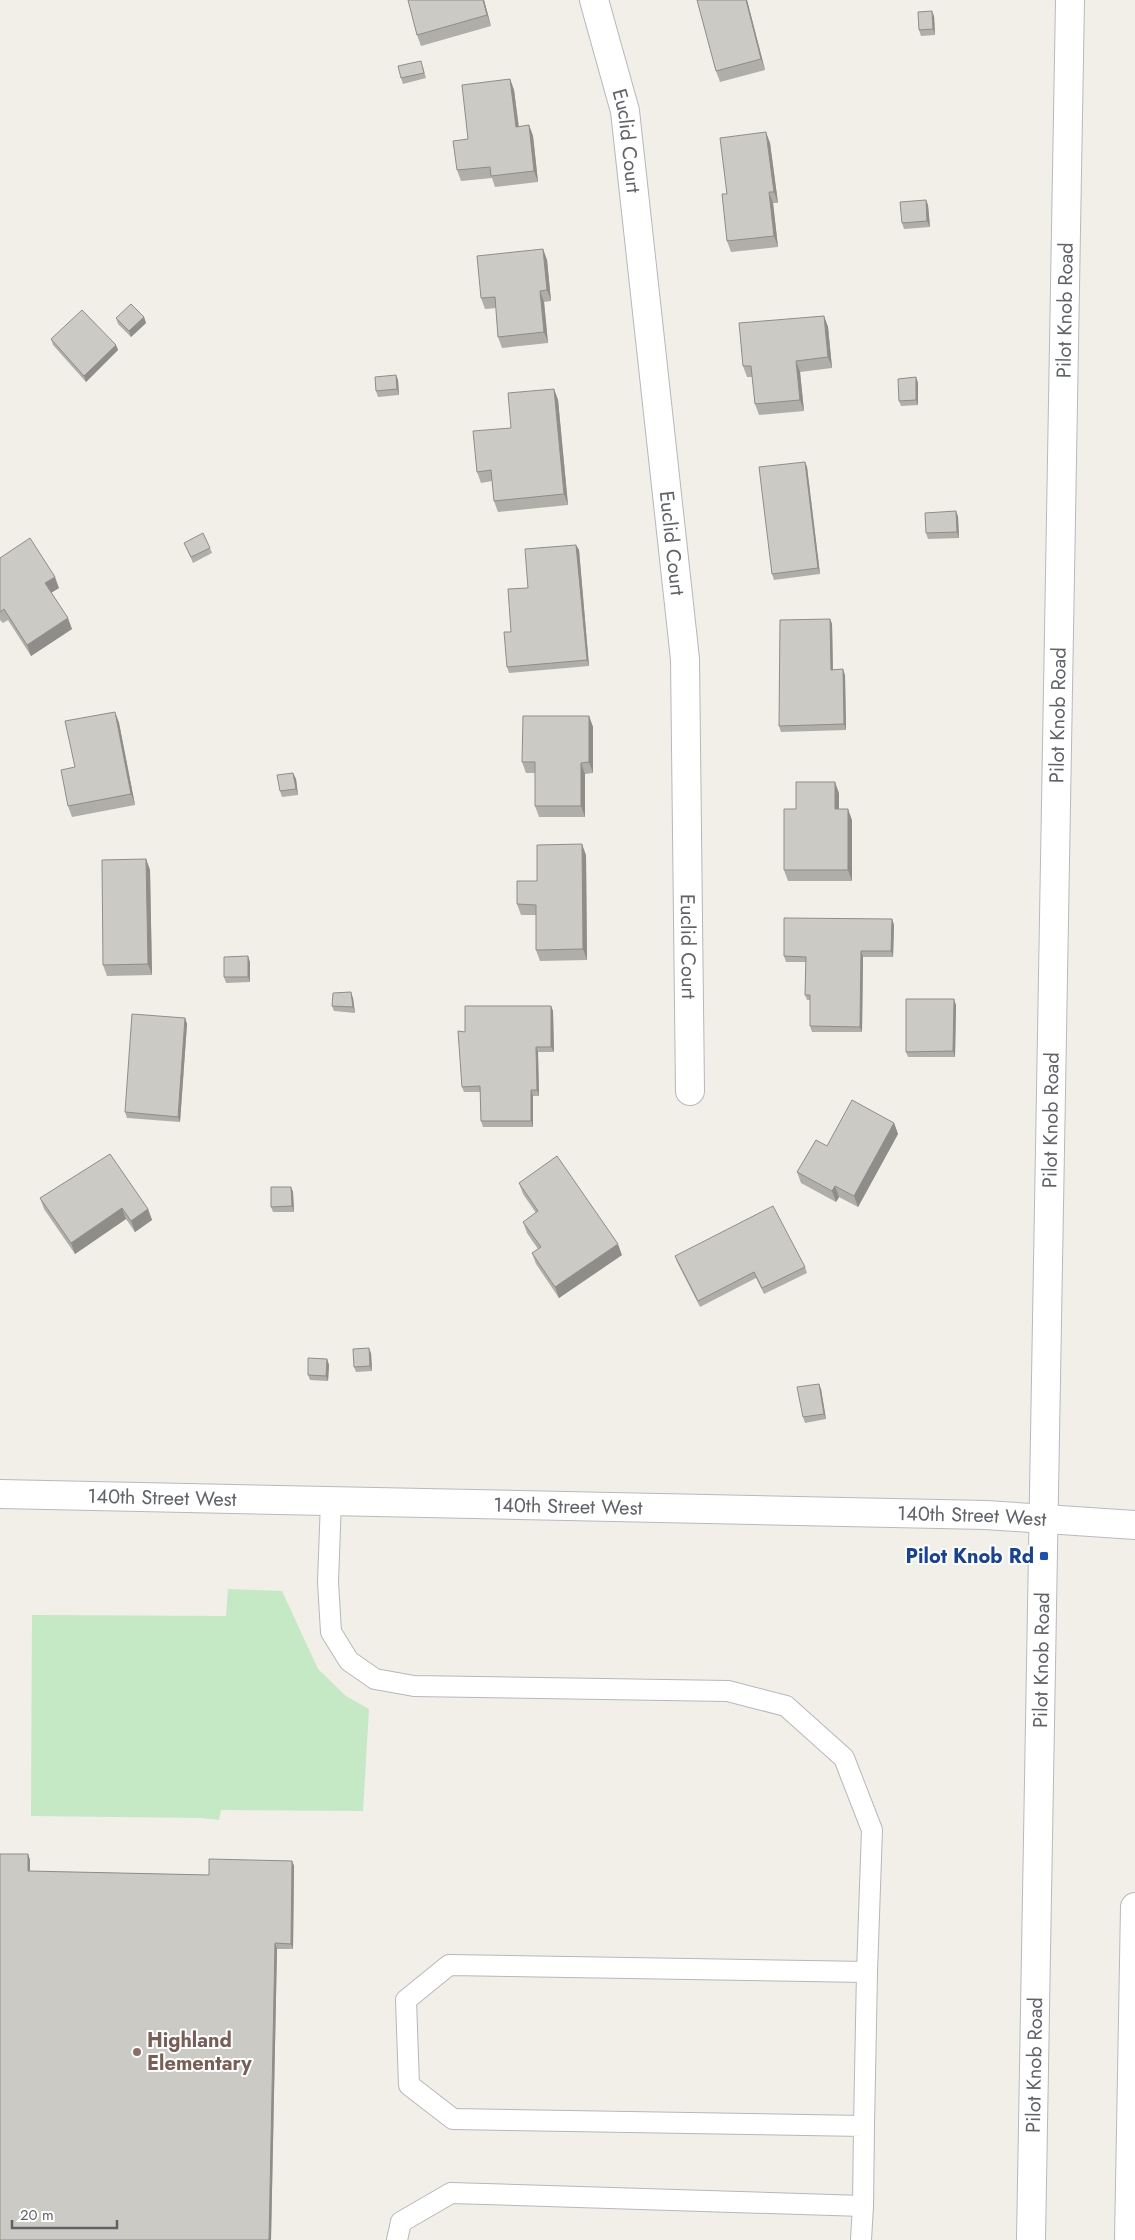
<svg xmlns="http://www.w3.org/2000/svg" width="1135" height="2240" font-family="Jost,sans-serif">
  <style>
    .green { fill: #c5e8c5 }
    .lines { fill: none; stroke-linecap: round; stroke-linejoin: round }
    .lane-casing { stroke: #b5b8bc; stroke-width: 22 }
    .street-casing { stroke: #b5b8bc; stroke-width: 30 }
    .secondary-casing { stroke: #b6babf; stroke-width: 30 }
    .lane { stroke: #fff; stroke-width: 20 }
    .street { stroke: #fff; stroke-width: 28 }
    .secondary { stroke: #fff; stroke-width: 28 }
    .wall { fill: #afaea9 }
    .shaded-wall { fill: #8f8d8a }
    .building { fill: #cccac5; stroke: #8f8d8a }
    .transit-dot { fill: #1a4fb4; stroke: #fff; stroke-width: 2 }
    .education-dot { fill: #8d6e63; stroke: #fff; stroke-width: 2 }
    .labels { text-anchor: middle; stroke-width: 4; stroke-linejoin: round; paint-order: stroke }
    .street-label { font-size: 20px; fill: #5f6368; stroke: #fff }
    .transit-label { font-size: 20px; font-weight: bold; fill: #164399; stroke: #fff; text-anchor: end }
    .education-label { font-size: 20px; font-weight: bold; fill: #785e54; stroke: #fff; text-anchor: start }
  </style>
  <rect width="100%" height="100%" fill="#f1efe8"/>
  <polygon class="green" points="228,1589 282,1591 318,1669 346,1696 369,1709 363,1811 221,1810 219,1820 201,1818 31,1816 32,1615 226,1616"/>
  <g class="lines">
    <g class="lane-casing">
      <g id="lane">
        <polyline points="331,1501 328,1582 331,1632 349,1661 375,1679 414,1686 728,1691 786,1706 844,1758 872,1830 867,1972 449,1965 406,2000 409,2085 453,2119 864,2126 863,2206 451,2193 401,2222 397,2240"/>
        <polyline points="864,2126 867,1972"/>
        <polyline points="861,2240 863,2206"/>
      </g>
    </g>
    <g class="street-casing">
      <g id="street">
        <path id="s1" d="M594 0 625 111 685 659 690 1091"/>
      </g>
    </g>
    <g class="secondary-casing">
      <g id="secondary">
        <path id="s2" d="M0 1494 986 1515 1135 1525"/>
        <path id="s3" d="M1031 2240 1070 0"/>
        <polyline points="1129,2240 1135,1907"/>
      </g>
    </g>
    <use href="#lane" class="lane"/>
    <use href="#street" class="street"/>
    <use href="#secondary" class="secondary"/>
  </g>
  <g class="wall">
    <polygon points="408,0 484,0 491,26 421,46 417,35"/>
    <polygon points="697,0 747,0 765,70 720,82 716,71"/>
    <polygon points="934,16 935,35 921,36 919,30"/>
    <polygon points="423,67 426,78 403,84 401,78"/>
    <polygon points="510,79 514,90 519,127 529,125 533,136 538,182 495,187 492,178 461,181 457,170 468,139"/>
    <polygon points="770,143 778,203 773,203 778,247 731,252 727,241 727,194"/>
    <polygon points="926,200 928,205 930,227 904,229 902,223"/>
    <polygon points="543,249 547,260 551,301 544,302 548,343 502,348 498,337 496,308 485,309 481,298"/>
    <polygon points="824,316 828,327 832,368 800,372 804,411 759,415 755,404 752,377 747,377 743,366"/>
    <polygon points="144,317 146,323 131,337 118,324 116,318"/>
    <polygon points="51,339 116,345 118,350 86,382 53,345"/>
    <polygon points="396,375 398,380 399,395 378,397 376,391"/>
    <polygon points="916,377 918,383 918,405 901,406 899,401"/>
    <polygon points="554,389 558,400 568,505 498,512 494,501 492,481 481,483 477,472 511,428"/>
    <polygon points="805,462 807,467 820,574 774,580 772,574"/>
    <polygon points="956,511 958,517 959,538 928,539 926,533"/>
    <polygon points="184,543 210,548 212,553 193,563"/>
    <polygon points="576,545 579,550 589,666 509,673 507,667 511,632 528,588"/>
    <polygon points="0,558 59,588 51,593 72,629 31,656 8,620 3,623 0,620"/>
    <polygon points="830,619 832,624 833,670 845,675 846,730 781,732 779,726"/>
    <polygon points="115,712 119,723 135,805 72,817 68,806 75,767"/>
    <polygon points="589,716 593,727 593,773 585,774 585,817 539,817 535,806 535,773 526,773 522,762"/>
    <polygon points="293,773 296,779 298,795 282,797 280,791"/>
    <polygon points="839,793 839,809 852,820 852,881 788,881 784,870 796,809"/>
    <polygon points="586,855 587,960 540,961 536,950 536,915 521,915 517,904 537,881"/>
    <polygon points="146,859 150,870 152,975 107,976 103,965"/>
    <polygon points="892,919 894,925 893,957 863,957 862,1032 812,1032 810,1026 810,1000 807,1000 805,995 806,962 786,962 784,956"/>
    <polygon points="250,962 250,982 226,983 224,977"/>
    <polygon points="353,998 355,1013 334,1011 332,1006"/>
    <polygon points="956,1005 955,1057 908,1057 906,1052"/>
    <polygon points="551,1006 553,1011 554,1052 538,1052 539,1096 533,1096 533,1127 483,1127 481,1121 480,1092 464,1092 462,1087 465,1032"/>
    <polygon points="185,1018 187,1024 180,1122 127,1118 125,1112"/>
    <polygon points="894,1123 898,1134 858,1207 839,1197 836,1202 801,1183 797,1172 827,1146"/>
    <polygon points="519,1183 622,1255 559,1298 536,1264 532,1253 538,1249 527,1233 523,1222 536,1213 523,1194"/>
    <polygon points="291,1187 293,1192 294,1212 273,1212 271,1207"/>
    <polygon points="40,1198 148,1209 152,1220 135,1232 126,1219 75,1254 44,1209"/>
    <polygon points="675,1256 805,1267 807,1273 764,1294 756,1278 700,1307 677,1262"/>
    <polygon points="371,1353 372,1371 356,1372 354,1367"/>
    <polygon points="327,1359 329,1365 328,1381 310,1380 308,1375"/>
    <polygon points="821,1389 826,1419 805,1423 803,1417"/>
    <polygon points="28,1854 30,1860 30,1871 209,1875 292,1861 294,1866 293,1949 277,1949 271,2240 0,2240"/>
  </g>
  <g class="shaded-wall">
    <polygon points="483,0 484,0 491,26 487,15"/>
    <polygon points="746,0 747,0 765,70 761,59"/>
    <polygon points="932,11 934,16 935,35 933,29"/>
    <polygon points="510,79 514,90 520,138 516,127"/>
    <polygon points="529,125 533,136 538,182 534,171"/>
    <polygon points="766,132 770,143 778,203 774,192"/>
    <polygon points="769,192 773,203 778,247 774,236"/>
    <polygon points="926,200 928,205 930,227 927,221"/>
    <polygon points="543,249 547,260 551,301 547,290"/>
    <polygon points="540,291 544,302 548,343 544,332"/>
    <polygon points="824,316 828,327 832,368 828,357"/>
    <polygon points="144,317 146,323 131,337 129,331"/>
    <polygon points="116,345 118,350 86,382 84,376"/>
    <polygon points="796,361 800,372 804,411 800,400"/>
    <polygon points="396,375 398,380 399,395 397,389"/>
    <polygon points="916,377 918,383 918,405 916,400"/>
    <polygon points="554,389 558,400 568,505 564,494"/>
    <polygon points="805,462 807,467 820,574 818,568"/>
    <polygon points="956,511 958,517 959,538 957,532"/>
    <polygon points="576,545 579,550 589,666 587,660"/>
    <polygon points="55,577 59,588 49,594 45,583"/>
    <polygon points="68,618 72,629 31,656 27,645"/>
    <polygon points="830,619 832,624 833,675 831,670"/>
    <polygon points="843,669 845,675 846,730 844,724"/>
    <polygon points="115,712 119,723 135,805 131,794"/>
    <polygon points="589,716 593,727 593,773 589,762"/>
    <polygon points="581,763 585,774 585,817 581,806"/>
    <polygon points="293,773 296,779 298,795 296,789"/>
    <polygon points="835,782 839,793 839,820 835,809"/>
    <polygon points="848,809 852,820 852,881 848,870"/>
    <polygon points="582,844 586,855 587,960 583,949"/>
    <polygon points="146,859 150,870 152,975 148,964"/>
    <polygon points="892,919 894,925 893,957 891,951"/>
    <polygon points="861,951 863,957 862,1032 860,1027"/>
    <polygon points="248,956 250,962 250,982 248,977"/>
    <polygon points="351,992 353,998 355,1013 353,1007"/>
    <polygon points="954,999 956,1005 955,1057 953,1051"/>
    <polygon points="551,1006 553,1011 554,1052 551,1047"/>
    <polygon points="185,1018 187,1024 180,1122 178,1117"/>
    <polygon points="536,1047 538,1052 539,1096 537,1090"/>
    <polygon points="531,1090 533,1096 533,1127 531,1121"/>
    <polygon points="894,1123 898,1134 858,1207 854,1196"/>
    <polygon points="835,1186 839,1197 836,1202 832,1191"/>
    <polygon points="291,1187 293,1192 294,1212 292,1206"/>
    <polygon points="122,1208 126,1219 75,1254 71,1243"/>
    <polygon points="148,1209 152,1220 135,1232 131,1221"/>
    <polygon points="618,1244 622,1255 559,1298 555,1287"/>
    <polygon points="369,1348 371,1353 372,1371 370,1366"/>
    <polygon points="327,1359 329,1365 328,1381 326,1376"/>
    <polygon points="819,1384 821,1389 826,1419 824,1414"/>
    <polygon points="28,1854 30,1860 30,1876 28,1871"/>
    <polygon points="292,1861 294,1866 293,1949 291,1944"/>
    <polygon points="275,1943 277,1949 271,2240 269,2240"/>
  </g>
  <g class="building">
    <polygon points="408,0 483,0 487,15 417,35"/>
    <polygon points="697,0 746,0 761,59 716,71"/>
    <polygon points="932,11 933,29 919,30 918,12"/>
    <polygon points="421,61 424,73 401,78 398,66"/>
    <polygon points="510,79 516,127 529,125 534,171 491,176 490,167 457,170 453,141 468,139 462,85"/>
    <polygon points="766,132 774,192 769,192 774,236 727,241 722,194 727,194 720,138"/>
    <polygon points="926,200 927,221 902,223 900,202"/>
    <polygon points="543,249 547,290 540,291 544,332 498,337 495,297 481,298 477,256"/>
    <polygon points="131,304 144,317 129,331 116,318"/>
    <polygon points="82,310 116,345 84,376 51,339"/>
    <polygon points="824,316 828,357 796,361 800,400 755,404 751,366 743,366 739,323"/>
    <polygon points="396,375 397,389 376,391 375,377"/>
    <polygon points="916,377 916,400 899,401 898,379"/>
    <polygon points="554,389 564,494 494,501 491,470 477,472 473,431 511,428 508,393"/>
    <polygon points="805,462 818,568 772,574 759,467"/>
    <polygon points="956,511 957,532 926,533 925,513"/>
    <polygon points="203,533 210,548 191,557 184,543"/>
    <polygon points="30,538 55,577 45,583 68,618 27,645 4,609 0,612 0,558"/>
    <polygon points="576,545 587,660 507,667 504,632 511,632 508,589 528,588 525,549"/>
    <polygon points="830,619 831,670 843,669 844,724 779,726 780,620"/>
    <polygon points="115,712 131,794 68,806 61,770 75,767 65,721"/>
    <polygon points="523,716 589,716 589,762 581,763 581,806 535,806 535,762 522,762"/>
    <polygon points="293,773 296,789 280,791 277,775"/>
    <polygon points="796,782 835,782 835,809 848,809 848,870 784,870 784,809 796,809"/>
    <polygon points="582,844 583,949 536,950 536,905 517,904 517,881 537,881 537,845"/>
    <polygon points="146,859 148,964 103,965 102,860"/>
    <polygon points="784,918 892,919 891,951 861,951 860,1027 810,1026 810,995 805,995 806,957 784,956"/>
    <polygon points="248,956 248,977 224,977 224,957"/>
    <polygon points="351,992 353,1007 332,1006 333,993"/>
    <polygon points="906,999 954,999 953,1051 906,1052"/>
    <polygon points="465,1006 551,1006 551,1047 536,1047 537,1090 531,1090 531,1121 481,1121 480,1086 462,1087 458,1031 465,1032"/>
    <polygon points="132,1014 185,1018 178,1117 125,1112"/>
    <polygon points="852,1100 894,1123 854,1196 835,1186 832,1191 797,1172 816,1140 827,1146"/>
    <polygon points="110,1154 148,1209 131,1221 122,1208 71,1243 40,1198"/>
    <polygon points="557,1156 618,1244 555,1287 532,1253 541,1247 523,1222 538,1211 519,1183"/>
    <polygon points="271,1187 291,1187 292,1206 271,1207"/>
    <polygon points="773,1206 805,1267 762,1288 754,1272 698,1301 675,1256"/>
    <polygon points="369,1348 370,1366 354,1367 353,1349"/>
    <polygon points="308,1358 327,1359 326,1376 308,1375"/>
    <polygon points="819,1384 824,1414 803,1417 797,1387"/>
    <polygon points="0,1854 28,1854 28,1871 209,1875 209,1859 292,1861 291,1944 275,1943 269,2240 0,2240"/>
  </g>
  <rect class="transit-dot" x="1039" y="1551" width="10" height="10" rx="2.5"/>
  <circle class="education-dot" cx="137" cy="2052" r="5"/>
  <g class="labels">
    <g class="street-label">
      <text dy="7" stroke="none"><textPath href="#s1" startOffset="145">Euclid Court</textPath></text>
      <text dy="7" stroke="none"><textPath href="#s3" startOffset="1930">Pilot Knob Road</textPath></text>
      <text dy="7" stroke="none"><textPath href="#s1" startOffset="550">Euclid Court</textPath></text>
      <text dy="7" stroke="none"><textPath href="#s3" startOffset="1525">Pilot Knob Road</textPath></text>
      <text dy="7" stroke="none"><textPath href="#s1" startOffset="954">Euclid Court</textPath></text>
      <text dy="7" stroke="none"><textPath href="#s3" startOffset="1120">Pilot Knob Road</textPath></text>
      <text dy="7" stroke="none"><textPath href="#s2" startOffset="162">140th Street West</textPath></text>
      <text dy="7" stroke="none"><textPath href="#s2" startOffset="568">140th Street West</textPath></text>
      <text dy="7" stroke="none"><textPath href="#s2" startOffset="972">140th Street West</textPath></text>
      <text dy="7" stroke="none"><textPath href="#s3" startOffset="580">Pilot Knob Road</textPath></text>
      <text dy="7" stroke="none"><textPath href="#s3" startOffset="175">Pilot Knob Road</textPath></text>
    </g>
    <g class="transit-label">
      <text x="1034" y="1563">Pilot Knob Rd</text>
    </g>
    <g class="education-label">
      <text x="147" y="2047">Highland<tspan x="147" dy="23">Elementary</tspan></text>
    </g>
  </g>
  <path d="M12 2220v8h105v-8" fill="none" stroke="#5f6368" stroke-width="2.5"/>
  <text x="20" y="2220" font-size="15" fill="#5f6368" stroke="#ffffff" stroke-width="4" paint-order="stroke">20 m</text>
</svg>
